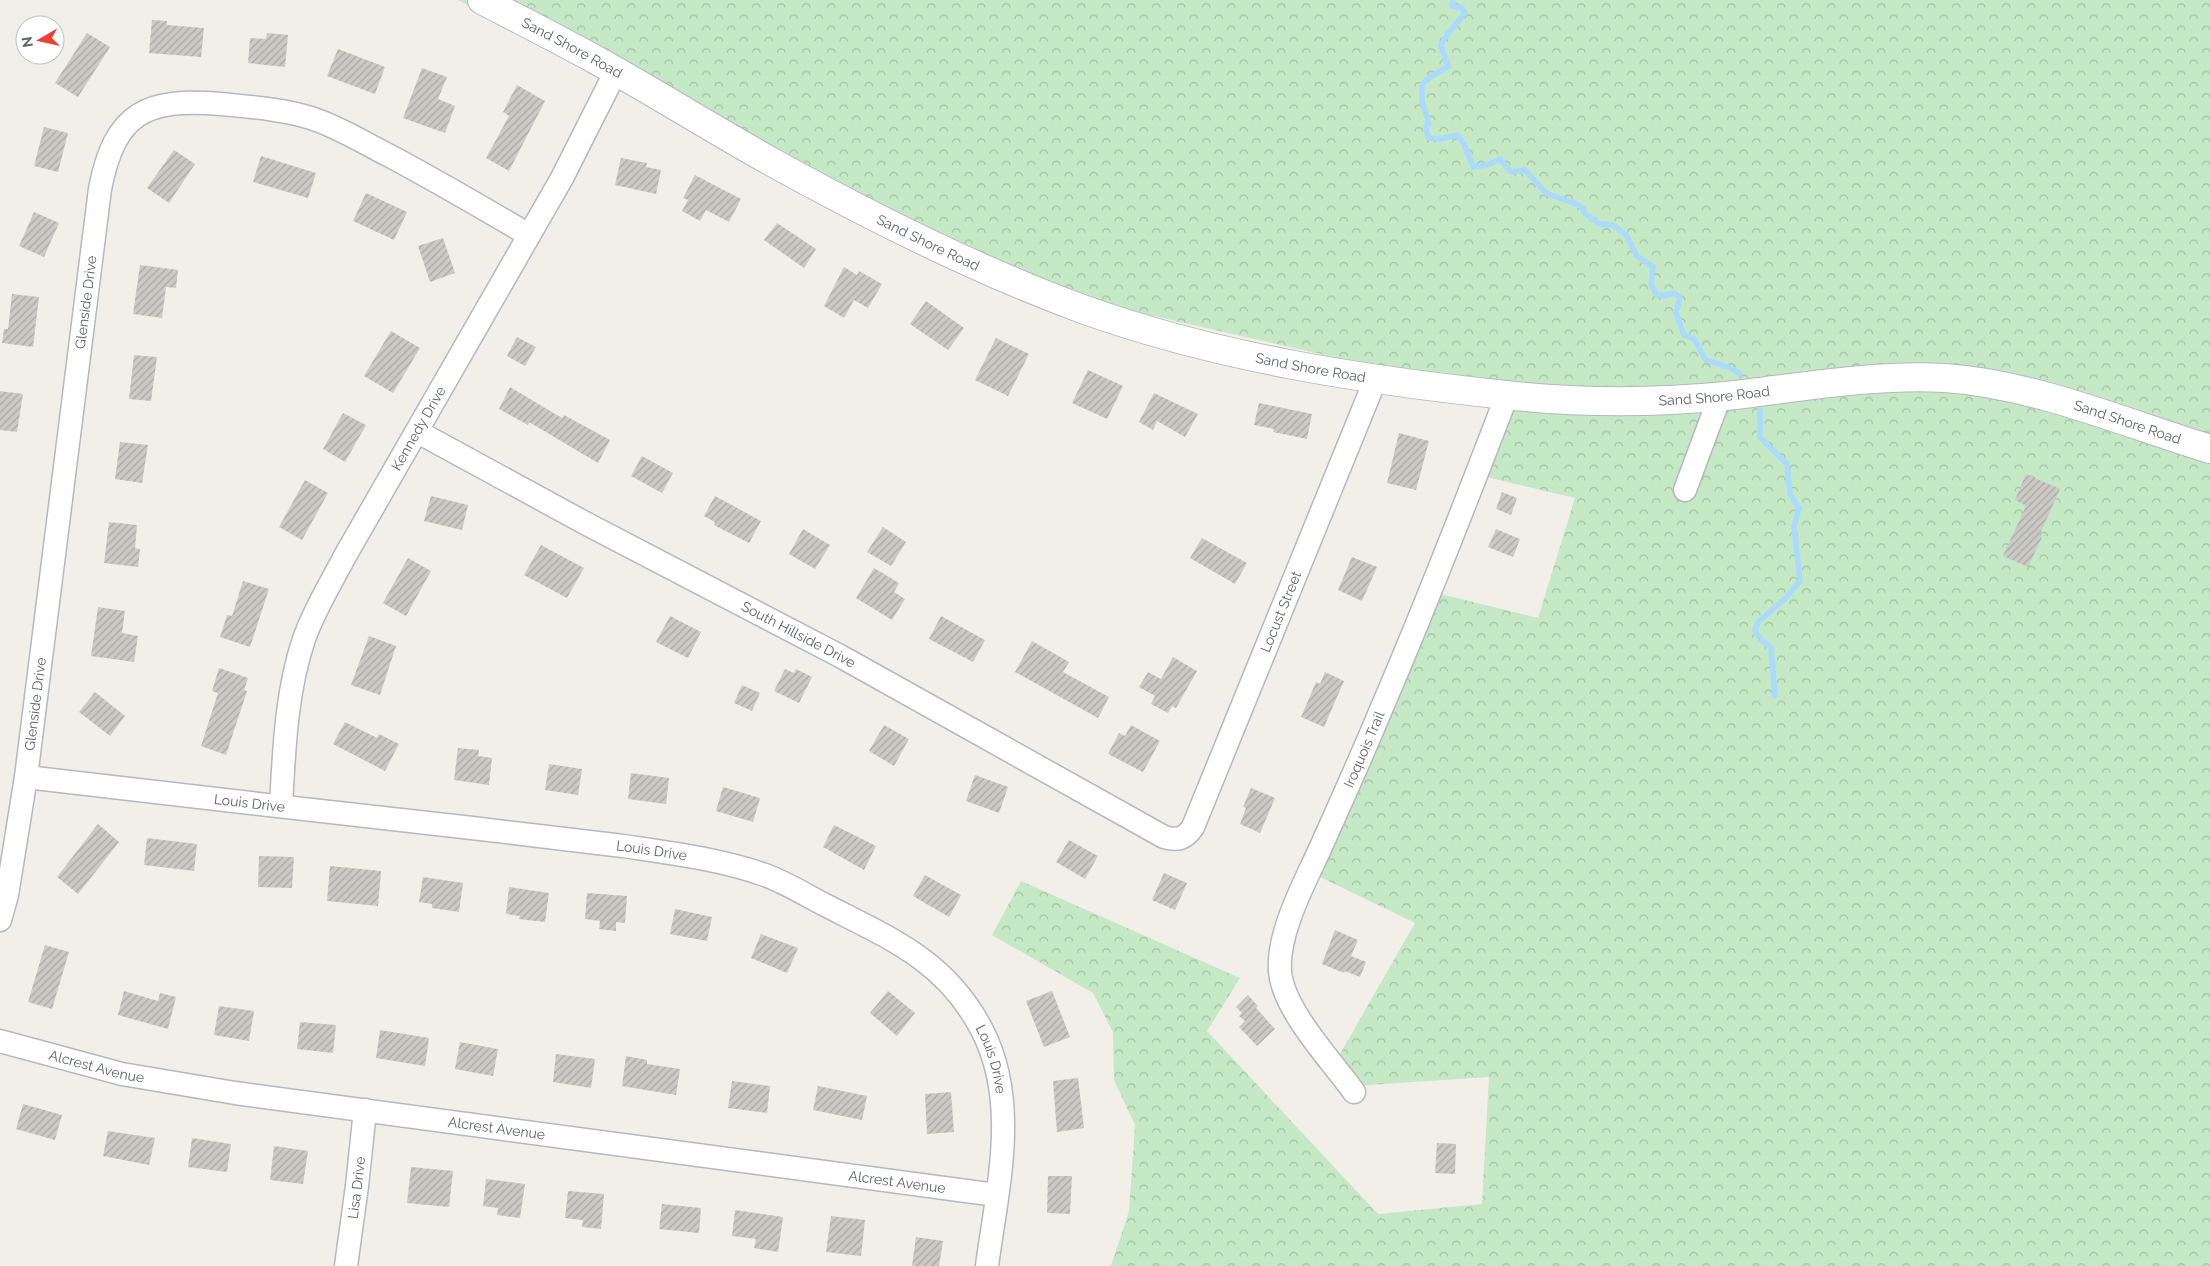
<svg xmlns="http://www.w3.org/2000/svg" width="2210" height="1266" font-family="Raleway,sans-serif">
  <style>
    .forest { fill: url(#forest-crowns) }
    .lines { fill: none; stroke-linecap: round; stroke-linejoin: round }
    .stream { stroke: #aadaff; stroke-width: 5.5 }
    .building { fill: url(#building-hatch) }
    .minor-casing { stroke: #b5b8bc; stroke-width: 25 }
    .tertiary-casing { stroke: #b5b8bc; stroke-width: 30 }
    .minor { stroke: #fff; stroke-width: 22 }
    .tertiary { stroke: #fff; stroke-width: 28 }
    .labels { text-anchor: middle; stroke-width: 4.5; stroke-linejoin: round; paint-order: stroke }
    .street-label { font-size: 14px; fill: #5f6368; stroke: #fff }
  </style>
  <defs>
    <pattern id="forest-crowns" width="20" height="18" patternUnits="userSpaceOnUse" patternTransform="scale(1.25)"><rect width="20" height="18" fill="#c5e8c5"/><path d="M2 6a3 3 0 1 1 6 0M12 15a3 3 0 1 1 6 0" fill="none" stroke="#a3c0a4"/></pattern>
    <pattern id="building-hatch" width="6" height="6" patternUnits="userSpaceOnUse" patternTransform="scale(1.25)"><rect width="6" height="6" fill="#cccac5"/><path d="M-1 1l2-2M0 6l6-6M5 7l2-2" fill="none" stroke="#a9a8a4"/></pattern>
  </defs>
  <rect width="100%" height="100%" fill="#f1efe8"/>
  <polygon class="forest" points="458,0 2210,0 2210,1266 1111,1266 1129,1211 1135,1125 1114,1080 1113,1032 1093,993 992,935 1021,881 1240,978 1207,1031 1378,1214 1482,1204 1489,1077 1354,1086 1336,1061 1415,923 1312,873 1432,592 1538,618 1575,498 1478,475 1501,395 1044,291"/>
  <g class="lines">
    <g class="stream">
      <path d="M1453 0 1452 6 1462 8 1465 13 1446 36 1441 46 1448 66C1439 73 1429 76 1422 85V102L1429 123 1426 127 1428 138 1440 139 1457 135 1464 144 1473 167 1487 165 1500 159 1511 172 1525 170 1546 193 1579 205 1587 215 1600 224 1613 225 1626 235 1637 256 1653 267 1651 284 1656 294 1663 296 1674 293 1680 297 1676 313 1684 335 1694 339 1706 360 1731 368 1740 374"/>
      <polyline points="1760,410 1760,437 1787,464 1790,494 1799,508 1794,526 1800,581 1785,599 1758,622 1755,630 1761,640 1771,647 1775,696"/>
    </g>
  </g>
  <g class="building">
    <polygon points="152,20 167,21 167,25 204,28 201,57 149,53"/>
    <polygon points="87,33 110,47 78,97 55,83"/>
    <polygon points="267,33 288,35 285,67 248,63 250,38 266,39"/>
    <polygon points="338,49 385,67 375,94 327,76"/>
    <polygon points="422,68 447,77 438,99 455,106 445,133 403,118"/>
    <polygon points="517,85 545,101 509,171 486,158 509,116 503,112"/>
    <polygon points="44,127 68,133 58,172 34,166"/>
    <polygon points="174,150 195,164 169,203 147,188"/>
    <polygon points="261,156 316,173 308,198 253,182"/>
    <polygon points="621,158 647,163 646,167 661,170 656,194 615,185"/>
    <polygon points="695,175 741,199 729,222 706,210 700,221 682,211 688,200 683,198"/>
    <polygon points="366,193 407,212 394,240 353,221"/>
    <polygon points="34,212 59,223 44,257 19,246"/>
    <polygon points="777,223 816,249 804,268 764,240"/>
    <polygon points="443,238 455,273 430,282 418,246"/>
    <polygon points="140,265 178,270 176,288 166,287 162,318 133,314"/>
    <polygon points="844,267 857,275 859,271 882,284 868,308 854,300 844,318 824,306"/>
    <polygon points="12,294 39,297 33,347 2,343 4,329 8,329"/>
    <polygon points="926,301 964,328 948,350 910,324"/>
    <polygon points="391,331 420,348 393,393 364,376"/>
    <polygon points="517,337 536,347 525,366 507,356"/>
    <polygon points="996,338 1029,354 1008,396 975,380"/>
    <polygon points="134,355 157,357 151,401 129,399"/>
    <polygon points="1088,370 1123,386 1107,419 1072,403"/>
    <polygon points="510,387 562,418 564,415 610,440 598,463 529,422 528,425 499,409"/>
    <polygon points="0,391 23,394 17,432 0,430"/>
    <polygon points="1154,393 1198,414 1185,437 1157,421 1153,430 1139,422"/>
    <polygon points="1259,403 1312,414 1307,439 1273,432 1274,429 1254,425"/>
    <polygon points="343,413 366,425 345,462 323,449"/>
    <polygon points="1399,433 1429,441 1416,490 1387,483"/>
    <polygon points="120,442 148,445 142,483 115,479"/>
    <polygon points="642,456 673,473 662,493 631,476"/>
    <polygon points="2026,474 2060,489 2039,536 2042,537 2028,567 2003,556 2026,506 2015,500"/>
    <polygon points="305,480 328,493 302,540 279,527"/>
    <polygon points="1502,492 1517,498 1511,515 1496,509"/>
    <polygon points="431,496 468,505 462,530 424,521"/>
    <polygon points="715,496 761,521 749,543 714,525 715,522 704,516"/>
    <polygon points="109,522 137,525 135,548 140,549 138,567 104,563"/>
    <polygon points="883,527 906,542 891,566 867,552"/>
    <polygon points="803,529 830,545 815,569 789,554"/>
    <polygon points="1496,529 1520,539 1513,557 1488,547"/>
    <polygon points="1202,538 1247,563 1235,584 1190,558"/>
    <polygon points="541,545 584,568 567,598 524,575"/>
    <polygon points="1352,557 1377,567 1362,601 1338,590"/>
    <polygon points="408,558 431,571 406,616 383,603"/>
    <polygon points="874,568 899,583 894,592 905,599 892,620 856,598"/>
    <polygon points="243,581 269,589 250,647 220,637 227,615 232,616"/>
    <polygon points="98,607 125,611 122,633 138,636 134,662 91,656"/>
    <polygon points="670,616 701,632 688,658 656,642"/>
    <polygon points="941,616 985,640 973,662 929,639"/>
    <polygon points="369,636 396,646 380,695 351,685"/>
    <polygon points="1032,641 1069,662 1063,672 1109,697 1098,718 1015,672"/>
    <polygon points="1173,657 1197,671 1176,708 1172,706 1168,713 1151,704 1155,696 1139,687 1148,672 1161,679"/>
    <polygon points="219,668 248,678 244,690 247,691 226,755 201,746 218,693 212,691"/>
    <polygon points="785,669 794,673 796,669 812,677 799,703 774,691"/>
    <polygon points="1325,672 1344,681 1324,727 1301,717 1316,682 1320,684"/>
    <polygon points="742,685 760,693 752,711 734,703"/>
    <polygon points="95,692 125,716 110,736 79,712"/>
    <polygon points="345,722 377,738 379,734 399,744 385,771 333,744"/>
    <polygon points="884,725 909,739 894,766 869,751"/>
    <polygon points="1131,725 1160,741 1143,772 1108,754 1119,733 1125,736"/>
    <polygon points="458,748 479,750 478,756 492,758 489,785 454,780"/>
    <polygon points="549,764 582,769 578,795 545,790"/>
    <polygon points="631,773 669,778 666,804 628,799"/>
    <polygon points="975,775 1008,787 999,813 966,801"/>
    <polygon points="723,787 760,798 753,822 716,811"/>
    <polygon points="1251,788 1275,798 1260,833 1240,824 1246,808 1243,807"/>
    <polygon points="98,824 119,842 78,894 57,877"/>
    <polygon points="834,825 876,846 864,870 823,847"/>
    <polygon points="147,838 197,844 194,871 144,865"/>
    <polygon points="1069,840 1098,856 1085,879 1056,862"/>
    <polygon points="259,856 294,857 292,888 258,887"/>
    <polygon points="330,866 381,871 378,906 327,901"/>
    <polygon points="1164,873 1187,883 1175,910 1152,900"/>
    <polygon points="925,875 961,895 949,917 913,896"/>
    <polygon points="423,877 463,883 459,912 432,908 432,904 419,902"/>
    <polygon points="509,887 549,893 545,922 519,919 520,916 506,914"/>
    <polygon points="587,893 627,896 625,923 616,922 616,931 599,929 600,921 585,919"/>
    <polygon points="675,909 712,917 707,941 670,934"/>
    <polygon points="1335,930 1358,940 1351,956 1366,962 1360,977 1345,971 1344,973 1322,964"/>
    <polygon points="761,934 798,948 787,973 751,958"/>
    <polygon points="45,945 69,952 52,1009 28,1002"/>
    <polygon points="124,991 158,1001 160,993 176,997 168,1029 118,1015"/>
    <polygon points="888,991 915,1013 897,1036 870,1013"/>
    <polygon points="1052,991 1070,1037 1044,1047 1026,1001"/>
    <polygon points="1248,995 1258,1006 1256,1008 1275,1029 1257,1046 1239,1027 1245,1021 1239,1016 1242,1013 1236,1007"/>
    <polygon points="219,1006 254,1011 249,1041 214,1035"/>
    <polygon points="300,1022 336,1025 333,1053 297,1049"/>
    <polygon points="380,1030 429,1038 425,1066 376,1058"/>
    <polygon points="460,1042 498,1049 493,1076 455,1069"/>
    <polygon points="556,1054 595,1059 591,1088 553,1082"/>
    <polygon points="626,1056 647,1060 647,1064 680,1069 676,1095 622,1086"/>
    <polygon points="1078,1078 1084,1128 1057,1132 1053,1081"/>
    <polygon points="732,1081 770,1086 767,1113 728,1108"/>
    <polygon points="818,1086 867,1096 862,1120 813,1110"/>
    <polygon points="951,1092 954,1132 927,1134 925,1094"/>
    <polygon points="23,1104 62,1115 55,1140 16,1129"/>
    <polygon points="108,1131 155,1138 149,1165 103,1156"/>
    <polygon points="192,1138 231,1144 227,1172 188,1167"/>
    <polygon points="1437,1143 1456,1144 1455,1174 1435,1173"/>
    <polygon points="274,1146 308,1151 303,1184 270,1180"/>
    <polygon points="411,1167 453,1171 449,1207 407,1203"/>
    <polygon points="1048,1176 1072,1176 1070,1214 1047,1213"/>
    <polygon points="486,1179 525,1184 520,1218 497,1215 498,1208 483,1206"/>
    <polygon points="568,1191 604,1194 601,1229 582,1227 583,1220 565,1218"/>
    <polygon points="662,1204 701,1208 699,1233 659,1229"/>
    <polygon points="735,1210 783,1217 778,1252 754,1248 756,1239 732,1236"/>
    <polygon points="831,1216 865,1220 861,1256 826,1252"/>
    <polygon points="916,1237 943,1241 939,1266 912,1266"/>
  </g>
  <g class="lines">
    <g class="minor-casing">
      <g id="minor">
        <path id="s1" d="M418 432 585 523 840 656 1164 837C1177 841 1185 839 1193 827L1376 378"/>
        <polyline points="1685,490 1720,396"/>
        <path id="s2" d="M26 777C175 794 323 812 472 828 522 834 573 840 623 846 671 853 719 859 765 875 787 883 807 896 827 906 892 939 947 962 982 1030 1020 1103 997 1189 987 1266"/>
        <path id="s3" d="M281 806C284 751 286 692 304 639 314 610 331 583 345 556L562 178 616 71"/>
        <path id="s4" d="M0 920 7 895 26 777 100 189C115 112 146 98 221 104 251 107 282 109 311 118 339 127 364 143 390 156 437 181 483 208 529 235"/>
        <path id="s5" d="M0 1041 122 1074 235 1093 996 1195"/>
        <path id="s6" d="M1354 1092C1331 1060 1284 1011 1280 972 1277 933 1304 884 1320 849 1340 804 1361 758 1380 712 1425 608 1466 502 1507 395"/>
        <path id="s7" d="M346 1266 357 1186 365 1110"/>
      </g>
    </g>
    <g class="tertiary-casing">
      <g id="tertiary">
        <path id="s8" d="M482 0C520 20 558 39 596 60 654 92 711 128 770 161 869 216 979 271 1085 310 1221 358 1363 380 1506 395 1578 403 1654 403 1726 396 1798 388 1872 374 1945 378 2034 384 2125 423 2210 449"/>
      </g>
    </g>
    <use href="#minor" class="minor"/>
    <use href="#tertiary" class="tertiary"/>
  </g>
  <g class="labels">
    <g class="street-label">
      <text dy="5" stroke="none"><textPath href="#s8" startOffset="102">Sand Shore Road</textPath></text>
      <text dy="5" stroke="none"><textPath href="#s8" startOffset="508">Sand Shore Road</textPath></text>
      <text dy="5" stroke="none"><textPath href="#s4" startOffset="624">Glenside Drive</textPath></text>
      <text dy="5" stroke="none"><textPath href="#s8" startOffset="912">Sand Shore Road</textPath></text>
      <text dy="5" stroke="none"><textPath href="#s8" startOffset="1318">Sand Shore Road</textPath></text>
      <text dy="5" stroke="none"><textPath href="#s8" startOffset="1738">Sand Shore Road</textPath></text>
      <text dy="5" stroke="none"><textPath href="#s3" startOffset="409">Kennedy Drive</textPath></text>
      <text dy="5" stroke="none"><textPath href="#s1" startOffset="1115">Locust Street</textPath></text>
      <text dy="5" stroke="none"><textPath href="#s1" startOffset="431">South Hillside Drive</textPath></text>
      <text dy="5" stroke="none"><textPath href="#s4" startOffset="219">Glenside Drive</textPath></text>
      <text dy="5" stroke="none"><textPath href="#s6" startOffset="382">Iroquois Trail</textPath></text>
      <text dy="5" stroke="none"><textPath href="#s2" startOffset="225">Louis Drive</textPath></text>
      <text dy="5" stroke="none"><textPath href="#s2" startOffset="630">Louis Drive</textPath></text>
      <text dy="5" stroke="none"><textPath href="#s2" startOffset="1049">Louis Drive</textPath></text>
      <text dy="5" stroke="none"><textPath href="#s5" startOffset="100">Alcrest Avenue</textPath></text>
      <text dy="5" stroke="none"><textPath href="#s5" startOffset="505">Alcrest Avenue</textPath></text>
      <text dy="5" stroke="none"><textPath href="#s5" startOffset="909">Alcrest Avenue</textPath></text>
      <text dy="5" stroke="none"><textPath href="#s7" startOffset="79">Lisa Drive</textPath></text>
    </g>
  </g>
  <g transform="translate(40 40) rotate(261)"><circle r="24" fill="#ffffff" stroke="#bfc1c3"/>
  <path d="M0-4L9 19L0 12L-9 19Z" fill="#ea4335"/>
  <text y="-8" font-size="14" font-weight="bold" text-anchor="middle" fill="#5f6368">N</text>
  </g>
</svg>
